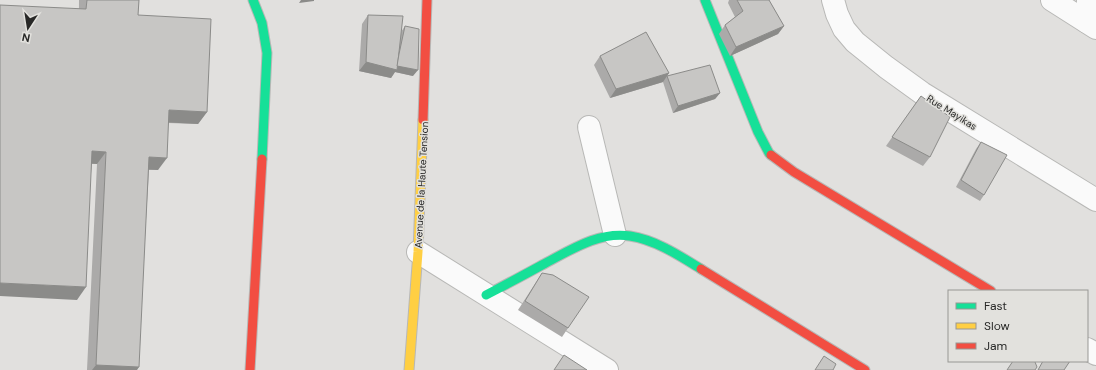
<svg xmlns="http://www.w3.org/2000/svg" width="1096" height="370" font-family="'DM Sans',sans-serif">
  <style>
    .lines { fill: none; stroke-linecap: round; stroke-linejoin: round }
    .street-casing { stroke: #b8b8b6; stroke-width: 24 }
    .fast-casing { stroke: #b8b8b6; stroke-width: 11 }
    .slow-casing { stroke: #b8b8b6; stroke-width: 11 }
    .jam-casing { stroke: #b8b8b6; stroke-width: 11 }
    .street { stroke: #fafafa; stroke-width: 22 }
    .fast { stroke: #16e098; stroke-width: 9 }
    .slow { stroke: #ffcf43; stroke-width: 9 }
    .jam { stroke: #f24e42; stroke-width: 9 }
    .wall { fill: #abaaa9 }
    .shaded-wall { fill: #8b8b89 }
    .building { fill: #c7c6c4; stroke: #8b8b89 }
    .labels { text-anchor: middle; stroke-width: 3; stroke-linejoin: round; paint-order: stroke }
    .street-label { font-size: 10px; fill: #282827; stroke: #e2e1dd }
  </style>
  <rect width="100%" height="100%" fill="#e1e0de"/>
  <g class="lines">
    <g class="street-casing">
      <g id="street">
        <polyline points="833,0 837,14 844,29 855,42 886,67 922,93 1096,200"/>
        <polyline points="1052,0 1096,28"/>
        <polyline points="1087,22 1088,0"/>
        <polyline points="589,127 615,235"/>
        <polyline points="418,252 607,370"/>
        <polyline points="1087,349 1096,354"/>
      </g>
    </g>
    <g class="fast-casing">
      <g id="fast">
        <polyline points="253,0 262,23 267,53 262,159"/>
        <polyline points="705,0 758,132 769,153 771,155"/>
        <path d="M486 295C505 285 524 275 542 265 569 251 598 231 630 236 656 240 680 256 701 269"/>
      </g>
    </g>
    <g class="slow-casing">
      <polyline id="slow" points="409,370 418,252 423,120"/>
    </g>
    <g class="jam-casing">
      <g id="jam">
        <polyline points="423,120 427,0"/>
        <polyline points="771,155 794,172 991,291"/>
        <polyline points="701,269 865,370"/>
        <polyline points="250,370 262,159"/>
      </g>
    </g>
    <use href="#street" class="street"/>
    <use href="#fast" class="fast"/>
    <use href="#slow" class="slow"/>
    <use href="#jam" class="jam"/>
  </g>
  <g class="wall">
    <polygon points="79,0 139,0 138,15 207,112 198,124 168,123 158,170 149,170 137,370 87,370 97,164 92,164 77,300"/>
    <polygon points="729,0 769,0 784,26 778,34 730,56 719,34 725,25 735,17 728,3"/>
    <polygon points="368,15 401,32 405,26 413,76 395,72 391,78 359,71 362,24"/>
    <polygon points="600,56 669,73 667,76 720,93 715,99 673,113 663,82 610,98 594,65"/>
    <polygon points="921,96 930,157 923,166 886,146"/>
    <polygon points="981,142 984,195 980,201 956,187 976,149"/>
    <polygon points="542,273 568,328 562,337 518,310"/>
  </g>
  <g class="shaded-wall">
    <polygon points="301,0 314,0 314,1 299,3"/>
    <polygon points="784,26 778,34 730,56 736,47"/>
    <polygon points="366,62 396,65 418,70 413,76 395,72 391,78 359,71"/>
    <polygon points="669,73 663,82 610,98 616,89"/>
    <polygon points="720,93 715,99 673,113 678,106"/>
    <polygon points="169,110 207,112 198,124 160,122"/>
    <polygon points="92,151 106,152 97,164 84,163"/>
    <polygon points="149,157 167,158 158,170 140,169"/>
    <polygon points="0,283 86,287 77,300 0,296"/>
    <polygon points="96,365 139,367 137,370 92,370"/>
  </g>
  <g class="building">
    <polygon points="87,0 139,0 138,15 211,19 207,112 169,110 167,158 149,157 139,367 96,365 106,152 92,151 86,287 0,283 0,5 86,9"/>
    <polygon points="737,0 769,0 784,26 736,47 725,25 743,11"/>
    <polygon points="368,15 403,16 397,70 366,62"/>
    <polygon points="405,26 419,29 418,70 397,66 399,54"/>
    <polygon points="646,32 669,73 616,89 600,56"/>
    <polygon points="710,65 720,93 678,106 667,76"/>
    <polygon points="921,96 950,117 930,157 892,137"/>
    <polygon points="981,142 1007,155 984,195 961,180"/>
    <polygon points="542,273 553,275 589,297 568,328 525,301"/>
    <polygon points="564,355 587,370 554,370"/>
    <polygon points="824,356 836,364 833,370 815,370"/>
    <polygon points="1013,361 1036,361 1035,362 1037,367 1035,370 1007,370"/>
    <polygon points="1043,361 1070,361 1064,370 1038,370"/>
  </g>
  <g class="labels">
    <g class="street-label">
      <text transform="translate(952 112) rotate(32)" y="4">Rue Mayikas</text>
      <text transform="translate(421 185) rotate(-87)" y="4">Avenue de la Haute Tension</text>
    </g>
  </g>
  <rect x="948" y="290" width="140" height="72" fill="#e2e1dd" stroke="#989794"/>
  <rect x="956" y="303" width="20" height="6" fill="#16e098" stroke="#989794"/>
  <text x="984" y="310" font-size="12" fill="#282827">Fast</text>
  <rect x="956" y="323" width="20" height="6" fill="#ffcf43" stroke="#989794"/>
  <text x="984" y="330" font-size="12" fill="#282827">Slow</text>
  <rect x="956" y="343" width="20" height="6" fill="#f24e42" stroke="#989794"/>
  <text x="984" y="350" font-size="12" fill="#282827">Jam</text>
  <g transform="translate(28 28) rotate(192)" stroke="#e2e1dd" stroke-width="3" paint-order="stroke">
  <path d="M0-3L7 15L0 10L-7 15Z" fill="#282827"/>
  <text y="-6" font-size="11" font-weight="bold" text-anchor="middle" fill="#282827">N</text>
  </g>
</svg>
